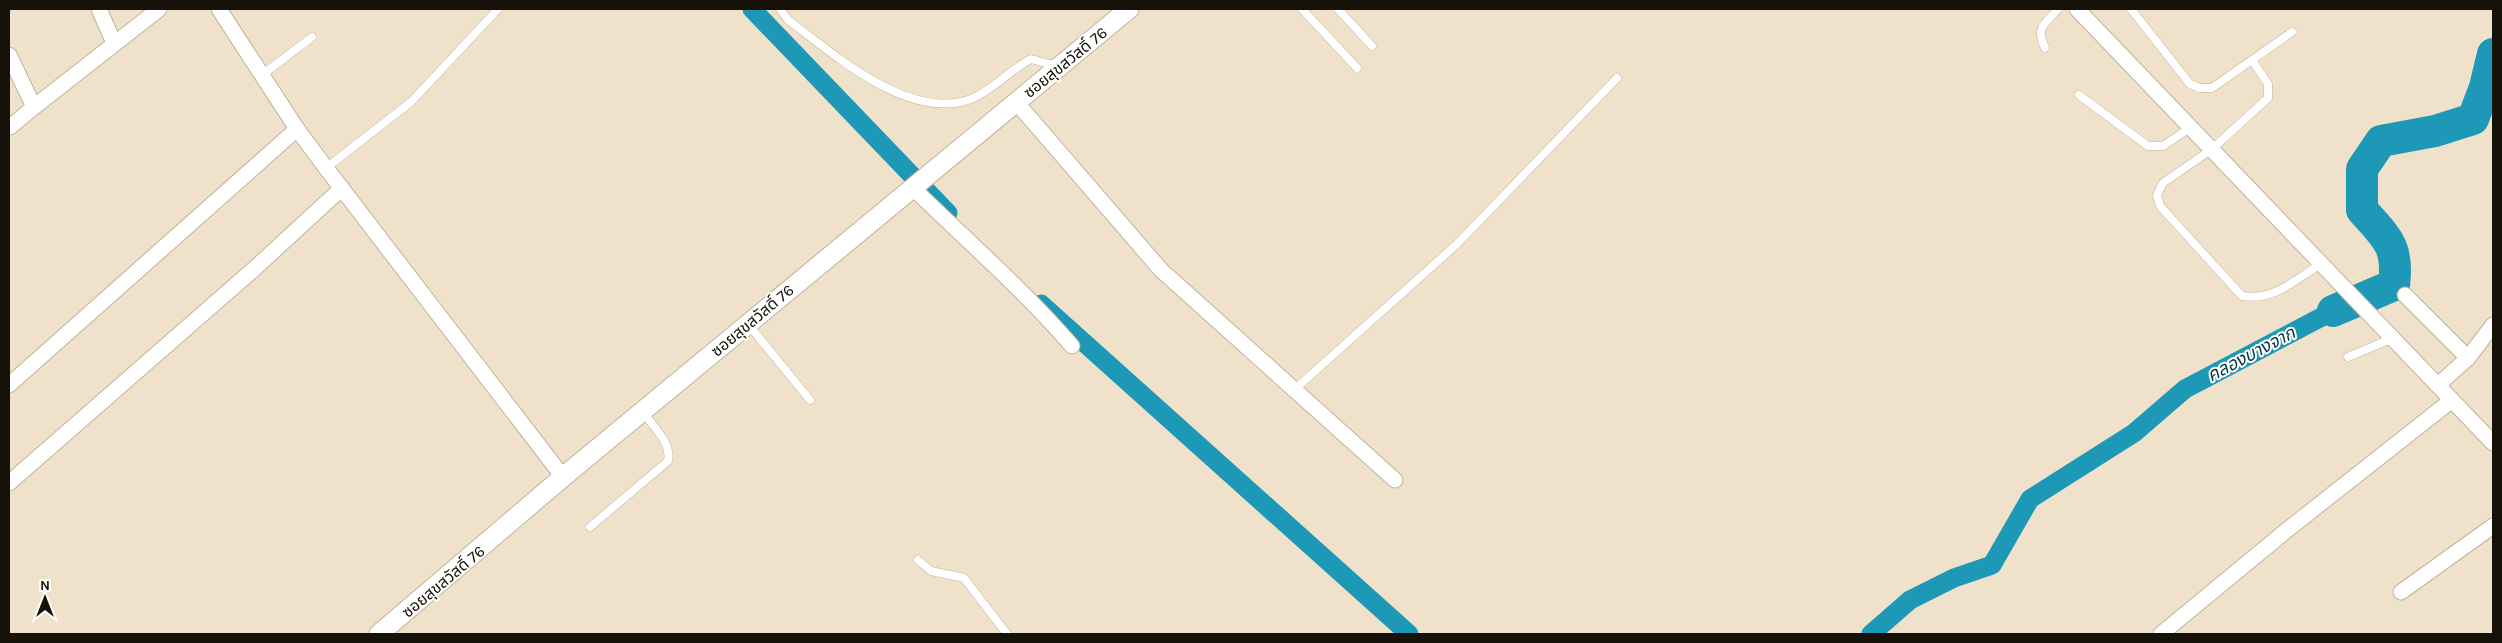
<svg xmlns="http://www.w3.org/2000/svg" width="2502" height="643" font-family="Karla,'Noto Sans Thai',sans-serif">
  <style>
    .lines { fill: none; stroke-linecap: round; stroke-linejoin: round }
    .canal { stroke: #1d98b7; stroke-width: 19 }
    .river { stroke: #1d98b7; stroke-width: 32 }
    .service-casing { stroke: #c0b39b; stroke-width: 9 }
    .minor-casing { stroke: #c0b39b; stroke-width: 17 }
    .tertiary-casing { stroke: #c0b39b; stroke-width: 21 }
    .service { stroke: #fff; stroke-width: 8 }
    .minor { stroke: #fff; stroke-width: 15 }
    .tertiary { stroke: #fff; stroke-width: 19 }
    .labels { text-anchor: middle; stroke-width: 4; stroke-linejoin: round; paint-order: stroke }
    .street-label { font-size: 16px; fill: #171209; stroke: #fff }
    .water-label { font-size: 18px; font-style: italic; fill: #043846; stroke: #fff }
  </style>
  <rect width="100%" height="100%" fill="#f0e2ca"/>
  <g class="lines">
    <g class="canal">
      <polyline points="752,9 948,213"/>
      <polyline points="1041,304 1409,634"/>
      <polyline points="1871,634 1910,600 1954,578 1992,565 2030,499 2134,433 2185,389 2333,311"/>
    </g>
    <path class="river" d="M2333 311 2394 285C2399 246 2387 238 2362 210V169L2381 141 2435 131 2473 119 2485 87 2493 54"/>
    <g class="service-casing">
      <g id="service">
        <path d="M780 9 788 20C834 54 909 122 971 99 993 90 1010 70 1031 59L1057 66"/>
        <polyline points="1302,9 1357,68"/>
        <polyline points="1338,9 1372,46"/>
        <polyline points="2131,9 2190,84 2199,88 2212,88 2292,32"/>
        <path d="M2045 48C2035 27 2045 24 2058 9"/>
        <path d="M2252 60 2268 84V98L2212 149 2163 183 2157 195 2160 206 2242 296C2275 301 2294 280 2321 264"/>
        <polyline points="262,75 312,37"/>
        <polyline points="2079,95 2148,146 2163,146 2191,127"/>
        <polyline points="326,168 411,102 498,9"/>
        <polyline points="748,324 810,400"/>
        <polyline points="2348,357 2393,338"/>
        <polyline points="1294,390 1457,244 1617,78"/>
        <path d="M590 527 668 461C672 443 653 426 642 411"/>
        <polyline points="918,560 931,571 964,578 1007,634"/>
      </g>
    </g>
    <g class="minor-casing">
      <g id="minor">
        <polyline points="99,9 114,43"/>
        <polyline points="219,9 297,129 326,168 563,477"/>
        <polyline points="2077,9 2493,443"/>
        <polyline points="9,55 34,107 159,9"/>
        <polyline points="1016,102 1161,270 1395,480"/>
        <polyline points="10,127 34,107"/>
        <path d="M912 187C966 240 1023 289 1072 346"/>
        <polyline points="2405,295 2468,358"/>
        <polyline points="9,385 297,129"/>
        <polyline points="2438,385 2468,358 2493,325"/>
        <polyline points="9,483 254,269 342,188"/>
        <polyline points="2401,592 2493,526"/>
        <polyline points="2161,634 2287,530 2452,400"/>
      </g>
    </g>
    <g class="tertiary-casing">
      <polyline id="tertiary" points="379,634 563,477 1129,9"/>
    </g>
    <use href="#service" class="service"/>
    <use href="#minor" class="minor"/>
    <use href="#tertiary" class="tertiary"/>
  </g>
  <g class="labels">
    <g class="street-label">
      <text transform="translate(1065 62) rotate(-39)" y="6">ซอยสุขสวัสดิ์ 76</text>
      <text transform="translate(752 320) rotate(-40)" y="6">ซอยสุขสวัสดิ์ 76</text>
      <text transform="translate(443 581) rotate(-40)" y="6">ซอยสุขสวัสดิ์ 76</text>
    </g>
    <g class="water-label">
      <text transform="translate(2251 354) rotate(-28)" y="6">คลองบางจาก</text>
    </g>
  </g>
  <rect width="2502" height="643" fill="none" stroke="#171209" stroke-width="20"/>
  <g transform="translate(45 598)" stroke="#ffffff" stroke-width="4" paint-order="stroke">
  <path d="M0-4L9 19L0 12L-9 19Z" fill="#171209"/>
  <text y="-8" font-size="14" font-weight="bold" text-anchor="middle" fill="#171209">N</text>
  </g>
</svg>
